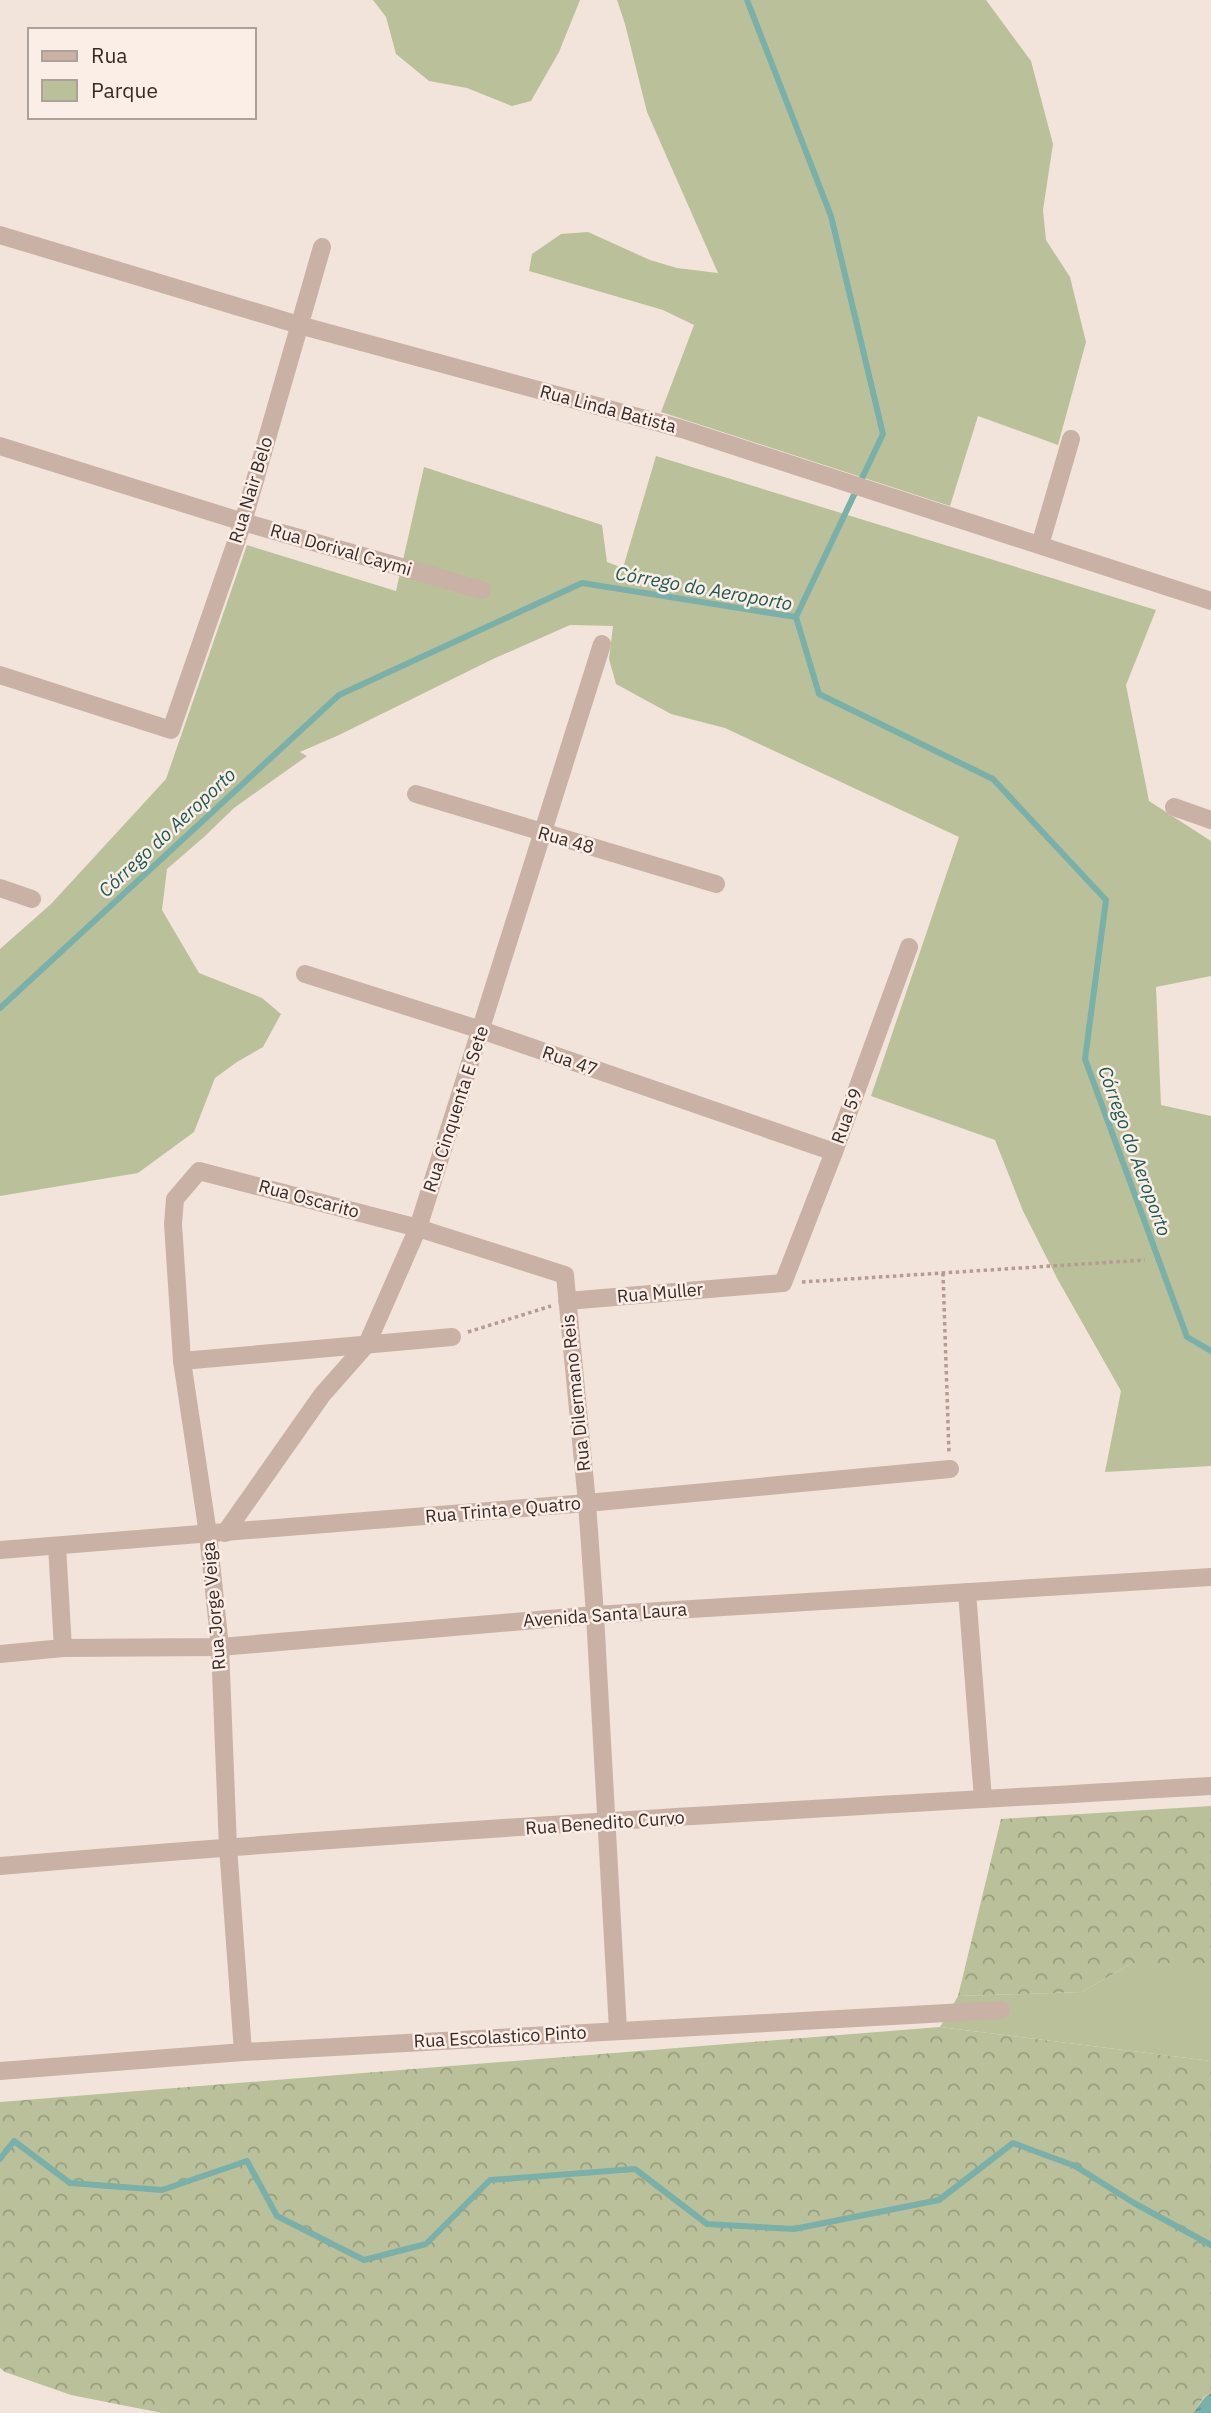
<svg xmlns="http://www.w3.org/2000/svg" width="1211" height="2413" font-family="'IBM Plex Sans',sans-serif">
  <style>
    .green { fill: #bac19a }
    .forest { fill: url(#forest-crowns) }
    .water { fill: url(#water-ripples) }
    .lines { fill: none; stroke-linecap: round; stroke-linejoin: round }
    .stream { stroke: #79b0aa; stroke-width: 6 }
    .path { stroke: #b69b91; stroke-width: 3.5; stroke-dasharray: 3.5 3.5; stroke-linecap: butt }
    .minor { stroke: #cab1a6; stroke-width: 18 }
    .labels { text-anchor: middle; stroke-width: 5; stroke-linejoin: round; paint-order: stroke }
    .street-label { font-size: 18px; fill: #372a27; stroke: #faeee7 }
    .water-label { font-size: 19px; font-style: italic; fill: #1c5953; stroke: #faeee7 }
  </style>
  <defs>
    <pattern id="forest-crowns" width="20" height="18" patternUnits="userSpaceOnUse" patternTransform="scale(1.75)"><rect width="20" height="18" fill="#bac19a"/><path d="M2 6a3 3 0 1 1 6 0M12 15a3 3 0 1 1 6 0" fill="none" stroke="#989d7e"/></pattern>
    <pattern id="water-ripples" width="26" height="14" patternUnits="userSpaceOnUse" patternTransform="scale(1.75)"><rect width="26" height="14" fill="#79b0aa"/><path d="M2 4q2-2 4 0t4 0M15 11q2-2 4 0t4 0" fill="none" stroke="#648f8a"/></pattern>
  </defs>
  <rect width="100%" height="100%" fill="#f2e4db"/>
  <g class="green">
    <polygon points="373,0 580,0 559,52 531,101 512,106 467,88 429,81 396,54 386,17"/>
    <polygon points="617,0 986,0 1031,61 1053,144 1043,210 1046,240 1070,277 1086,342 1058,445 978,416 950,506 661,412 694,325 663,310 529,271 532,254 561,234 588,232 650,260 677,268 718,273 647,112 625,24"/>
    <polygon points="656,456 1156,610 1126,685 1149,801 1211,841 1211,976 1156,987 1161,1105 1211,1116 1211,1466 1105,1472 1121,1391 1058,1280 1023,1211 995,1140 871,1096 959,837 725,728 671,714 616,684 609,659 613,626 570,625 493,659 339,735 300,752 307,756 234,808 204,837 167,869 162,910 199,973 262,998 281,1014 263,1047 237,1062 215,1078 194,1132 138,1173 0,1196 0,949 51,904 166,779 247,545 396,591 424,467 602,525 607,562 623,568"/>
    <polygon points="1132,1963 1211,1963 1211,2061 940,2027 958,1996 1082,1992"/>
  </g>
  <g class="forest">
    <polygon points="1211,1806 1211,1963 1132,1963 1082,1992 958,1996 1001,1819"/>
    <polygon points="940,2027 1211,2061 1211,2393 1204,2397 1193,2413 162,2413 71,2395 5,2372 0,2368 0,2102"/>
  </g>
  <polygon class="water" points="1211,2393 1211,2413 1193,2413 1205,2397"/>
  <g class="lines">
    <g class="stream">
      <polyline points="747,0 831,216 883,434 796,617"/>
      <polyline points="0,1008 339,695 582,583 796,617 819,694 993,779 1106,900 1085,1059 1187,1337 1211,1351"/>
      <polyline points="0,2159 14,2141 70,2183 162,2190 247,2161 277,2216 364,2260 426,2244 490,2180 635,2169 707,2224 794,2229 939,2200 1013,2143 1075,2166 1134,2203 1211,2245"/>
    </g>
    <g class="path">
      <polyline points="943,1273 949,1453"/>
      <polyline points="802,1282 1145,1260"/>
      <polyline points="468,1332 551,1306"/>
    </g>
    <g class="minor">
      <polyline points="0,235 299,325 682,429 1211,601"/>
      <polyline points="0,446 243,522 482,590"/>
      <polyline points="1040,545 1071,439"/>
      <polyline points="0,675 171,730 243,522 322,247"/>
      <polyline points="416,794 716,884"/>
      <polyline points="1174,807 1211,820"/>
      <polyline points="0,888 32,899"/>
      <polyline points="305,974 481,1030 834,1152"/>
      <polyline points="567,1301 783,1283 834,1152 909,947"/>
      <polyline points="182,1361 452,1337"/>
      <polyline points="225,1533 322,1395 367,1344 418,1228 602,644"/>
      <polyline points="57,1546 63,1648"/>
      <polyline points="0,1550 587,1503 950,1469"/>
      <polyline points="967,1592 983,1799"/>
      <polyline points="0,1654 63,1648 220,1647 595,1615 1211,1577"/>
      <path d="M0 1866C403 1831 807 1809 1211 1786"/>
      <polyline points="243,2052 228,1847 220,1647 208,1534 182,1361 173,1224 175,1199 199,1171 418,1228 565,1275 587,1503 595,1615 618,2030"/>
      <polyline points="0,2071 243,2052 1001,2010"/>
    </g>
  </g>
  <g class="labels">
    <g class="street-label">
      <text transform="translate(608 409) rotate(15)" y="6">Rua Linda Batista</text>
      <text transform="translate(251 490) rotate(-73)" y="6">Rua Nair Belo</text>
      <text transform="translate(341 550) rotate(16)" y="6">Rua Dorival Caymi</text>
      <text transform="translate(566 840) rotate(16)" y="6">Rua 48</text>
      <text transform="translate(570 1061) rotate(19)" y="6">Rua 47</text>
      <text transform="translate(456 1109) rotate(-72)" y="6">Rua Cinquenta E Sete</text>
      <text transform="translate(847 1116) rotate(-70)" y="6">Rua 59</text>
      <text transform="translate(309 1199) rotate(15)" y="6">Rua Oscarito</text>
      <text transform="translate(660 1293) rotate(-5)" y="6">Rua Muller</text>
      <text transform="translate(576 1393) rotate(-96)" y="6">Rua Dilermano Reis</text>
      <text transform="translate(503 1510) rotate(-5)" y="6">Rua Trinta e Quatro</text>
      <text transform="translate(214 1606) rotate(-95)" y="6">Rua Jorge Veiga</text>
      <text transform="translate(605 1615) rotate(-4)" y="6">Avenida Santa Laura</text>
      <text transform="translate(605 1823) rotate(-4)" y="6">Rua Benedito Curvo</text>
      <text transform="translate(500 2037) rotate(-3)" y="6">Rua Escolastico Pinto</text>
    </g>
    <g class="water-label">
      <text transform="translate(704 588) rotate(10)" y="7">Córrego do Aeroporto</text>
      <text transform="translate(167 832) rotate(-43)" y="7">Córrego do Aeroporto</text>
      <text transform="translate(1135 1151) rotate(70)" y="7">Córrego do Aeroporto</text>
    </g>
  </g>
  <rect x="28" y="28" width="228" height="91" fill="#faeee7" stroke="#aca09a" stroke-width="2"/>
  <rect x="42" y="51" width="35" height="10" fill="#cab1a6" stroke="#aca09a" stroke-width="2"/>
  <text x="91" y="63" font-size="21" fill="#372a27">Rua</text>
  <rect x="42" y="80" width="35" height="21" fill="#bac19a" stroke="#aca09a" stroke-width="2"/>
  <text x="91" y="98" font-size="21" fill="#372a27">Parque</text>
</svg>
